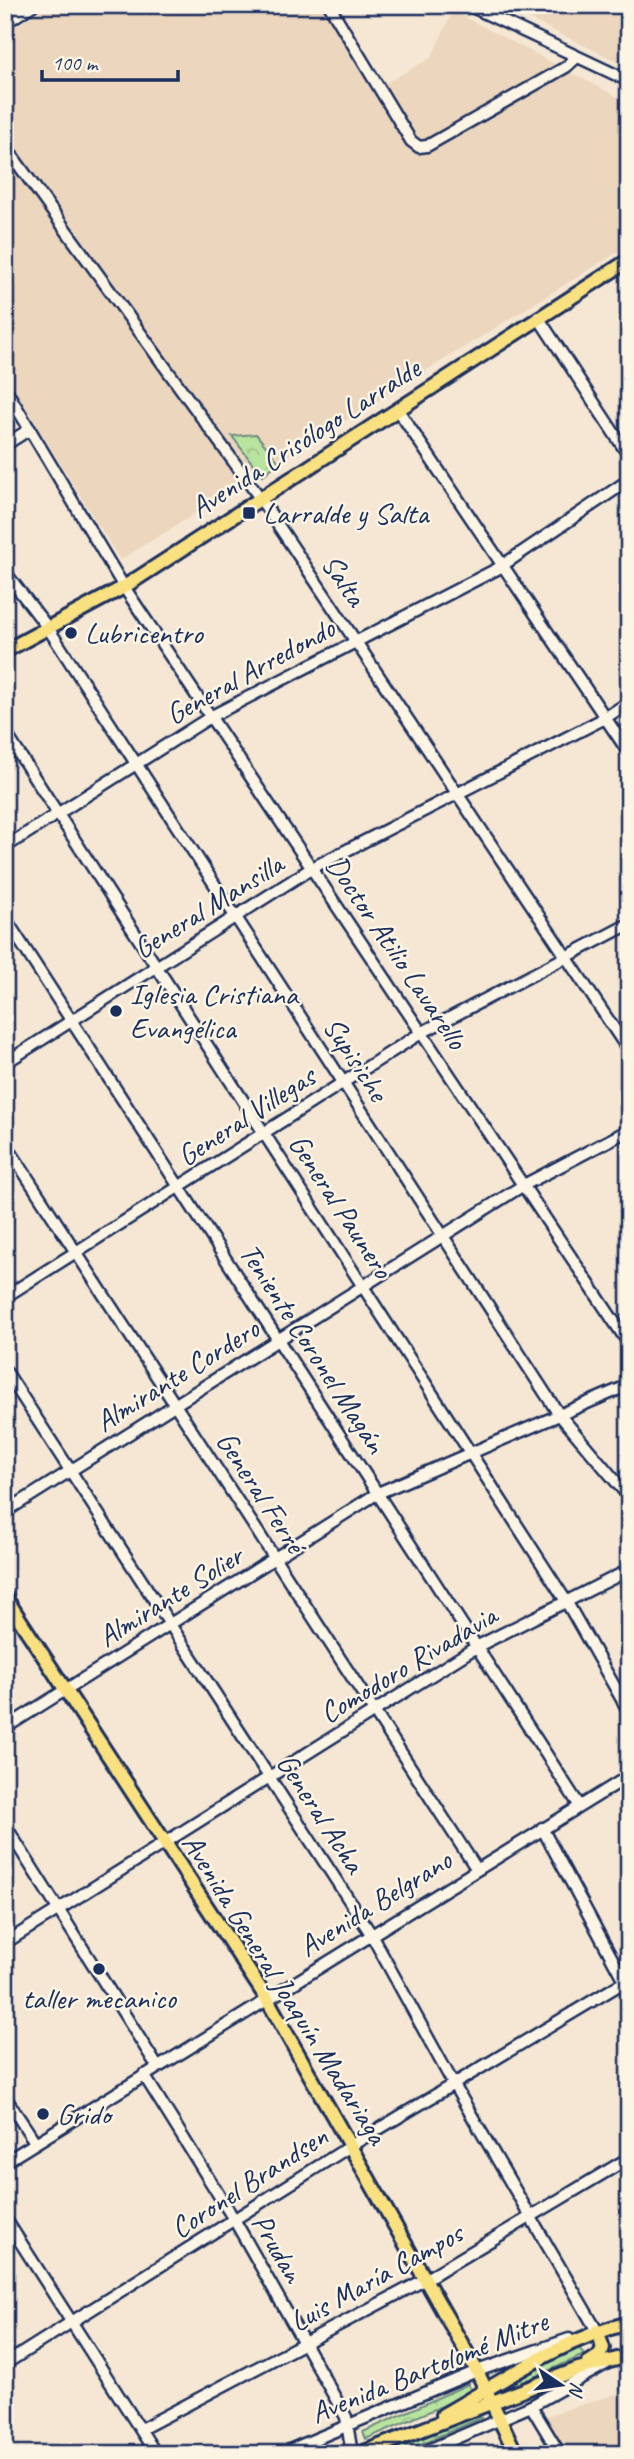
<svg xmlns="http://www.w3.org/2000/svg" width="634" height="2459" font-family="Caveat,sans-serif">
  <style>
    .built { fill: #ecd6bd }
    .park { fill: url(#park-crowns); stroke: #6a8a7f; stroke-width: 2 }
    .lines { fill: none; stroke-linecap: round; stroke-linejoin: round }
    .minor-casing { stroke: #1b2f5e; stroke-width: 15 }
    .major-casing { stroke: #1b2f5e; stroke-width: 18 }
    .minor { stroke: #fcf5e5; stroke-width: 10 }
    .major { stroke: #f9e181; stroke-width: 12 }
    .poi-dot { fill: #1b2f5e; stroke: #fcf5e5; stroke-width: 2.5 }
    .labels { text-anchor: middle; stroke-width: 5; stroke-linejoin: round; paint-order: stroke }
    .street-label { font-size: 30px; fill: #1b2f5e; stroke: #fcf5e5 }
    .poi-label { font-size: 30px; fill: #1b2f5e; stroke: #fcf5e5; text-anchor: start }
  </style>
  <defs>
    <pattern id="park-crowns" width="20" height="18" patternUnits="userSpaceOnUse" patternTransform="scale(1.75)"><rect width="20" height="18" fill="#b9e4a0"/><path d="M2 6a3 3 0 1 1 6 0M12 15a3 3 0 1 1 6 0" fill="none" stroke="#9ec48c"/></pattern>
  </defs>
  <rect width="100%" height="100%" fill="#f5e7d3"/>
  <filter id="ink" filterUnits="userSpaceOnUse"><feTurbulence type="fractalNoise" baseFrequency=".0143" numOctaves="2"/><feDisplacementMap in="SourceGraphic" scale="14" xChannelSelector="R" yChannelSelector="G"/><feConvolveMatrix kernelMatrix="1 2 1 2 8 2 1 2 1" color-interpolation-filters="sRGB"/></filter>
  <g filter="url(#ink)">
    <g class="built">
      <polygon points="49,5 323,5 372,91 431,58 453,11 629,103 629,245 120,560 5,374 5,33"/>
      <polygon points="500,5 629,5 629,67"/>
      <polygon points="629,2390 629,2454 562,2454 540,2418"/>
    </g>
    <g class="park">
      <polygon points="256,434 279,462 262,476 232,436"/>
      <polygon points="576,2343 584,2355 509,2388 506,2382"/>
      <polygon points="468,2384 472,2393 366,2439 363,2432"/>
      <polygon points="479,2415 481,2418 397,2454 382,2454"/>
    </g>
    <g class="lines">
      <g class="minor-casing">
        <g id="minor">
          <polyline points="329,5 411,141 419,147 427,146 566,67 577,57"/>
          <polyline points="468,5 629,81"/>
          <polyline points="5,23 33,5"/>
          <polyline points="5,146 260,498 629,1051"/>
          <polyline points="538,317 629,456"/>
          <polyline points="5,388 124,587 629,1344"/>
          <polyline points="398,410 629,753"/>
          <polyline points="5,445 30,429"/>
          <polyline points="5,572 48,628 558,1413 629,1497"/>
          <polyline points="5,732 566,1601 629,1712"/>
          <polyline points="5,847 212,716 497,569 629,480"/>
          <polyline points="5,918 579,1805"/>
          <polyline points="5,1063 312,868 605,718 629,702"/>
          <polyline points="5,1143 476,1868"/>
          <polyline points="5,1297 421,1033 629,924"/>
          <polyline points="5,1370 371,1934 454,2085 597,2331 590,2333"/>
          <polyline points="5,1512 522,1186 629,1130"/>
          <polyline points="5,1728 378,1493 629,1385"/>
          <polyline points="5,1825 157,2066"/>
          <polyline points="542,1828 629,1990"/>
          <polyline points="5,1943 478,1646 629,1570"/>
          <polyline points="144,2075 235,2221 346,2417 352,2454"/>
          <polyline points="5,2097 35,2142"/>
          <polyline points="5,2162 629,1776"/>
          <polyline points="5,2218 156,2454"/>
          <polyline points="5,2364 352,2145 629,1979"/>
          <polyline points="531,2406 560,2454"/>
          <polyline points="141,2429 426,2279 629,2158"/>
          <polyline points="280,2454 477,2371 569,2339"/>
          <polyline points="419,2454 531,2406 606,2364"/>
        </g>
      </g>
      <g class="major-casing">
        <g id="major">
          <polyline points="5,651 124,587 629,260"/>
          <polyline points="5,1597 267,1999 477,2371 516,2454"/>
          <polyline points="588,2363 599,2356 603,2348 597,2331"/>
          <path d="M443 2415C503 2381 562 2339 629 2323"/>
          <polyline points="359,2454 578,2369 629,2356"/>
        </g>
      </g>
      <use href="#minor" class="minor"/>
      <use href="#major" class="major"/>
    </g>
  </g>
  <g class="poi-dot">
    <rect x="242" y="506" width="14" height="14" rx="3.5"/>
    <circle cx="71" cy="633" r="7"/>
    <circle cx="116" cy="1011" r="7"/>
    <circle cx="99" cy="1969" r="7"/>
    <circle cx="43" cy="2114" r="7"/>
  </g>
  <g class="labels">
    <g class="street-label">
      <text transform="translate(305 438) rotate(-33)" y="10">Avenida Crisólogo Larralde</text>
      <text transform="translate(344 580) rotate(56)" y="10">Salta</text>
      <text transform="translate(250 671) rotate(-29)" y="10">General Arredondo</text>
      <text transform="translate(208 906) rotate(-32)" y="10">General Mansilla</text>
      <text transform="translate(397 952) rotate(56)" y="10">Doctor Atilio Lavarello</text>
      <text transform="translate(356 1059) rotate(57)" y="10">Supisiche</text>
      <text transform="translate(246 1116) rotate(-33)" y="10">General Villegas</text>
      <text transform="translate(341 1206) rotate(57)" y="10">General Paunero</text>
      <text transform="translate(313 1348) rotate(57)" y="10">Teniente Coronel Magán</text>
      <text transform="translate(177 1375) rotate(-32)" y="10">Almirante Cordero</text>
      <text transform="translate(261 1492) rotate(57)" y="10">General Ferré</text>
      <text transform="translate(170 1596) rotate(-32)" y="10">Almirante Solier</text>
      <text transform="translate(408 1664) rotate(-31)" y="10">Comodoro Rivadavia</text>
      <text transform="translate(321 1813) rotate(57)" y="10">General Acha</text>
      <text transform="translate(375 1903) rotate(-32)" y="10">Avenida Belgrano</text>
      <text transform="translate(285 1989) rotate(58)" y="10">Avenida General Joaquín Madariaga</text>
      <text transform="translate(249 2182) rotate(-33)" y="10">Coronel Brandsen</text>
      <text transform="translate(278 2248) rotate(60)" y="10">Prudan</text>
      <text transform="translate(376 2277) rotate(-29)" y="10">Luis María Campos</text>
      <text transform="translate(429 2367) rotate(-22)" y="10">Avenida Bartolomé Mitre</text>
    </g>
    <g class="poi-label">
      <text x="263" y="523">Larralde y Salta</text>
      <text x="85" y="643">Lubricentro</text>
      <text x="130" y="1004">Iglesia Cristiana<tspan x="130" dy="34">Evangélica</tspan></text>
      <text x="99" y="2008" text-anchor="middle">taller mecanico</text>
      <text x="57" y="2124">Grido</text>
    </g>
  </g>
  <rect width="634" height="2459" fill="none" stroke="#fcf5e5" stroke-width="28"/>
  <rect x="14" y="14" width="606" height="2431" fill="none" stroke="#1b2f5e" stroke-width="2.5" filter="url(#ink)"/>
  <g transform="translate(561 2385) rotate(103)" stroke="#fcf5e5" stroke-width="5" paint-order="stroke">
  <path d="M0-5L12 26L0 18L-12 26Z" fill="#1b2f5e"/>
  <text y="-10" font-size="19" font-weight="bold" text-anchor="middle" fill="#1b2f5e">N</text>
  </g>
  <path d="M42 70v10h136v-10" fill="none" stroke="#1b2f5e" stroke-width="3.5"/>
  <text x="52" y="70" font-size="21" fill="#1b2f5e" stroke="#fcf5e5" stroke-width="5" paint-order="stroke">100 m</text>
</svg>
